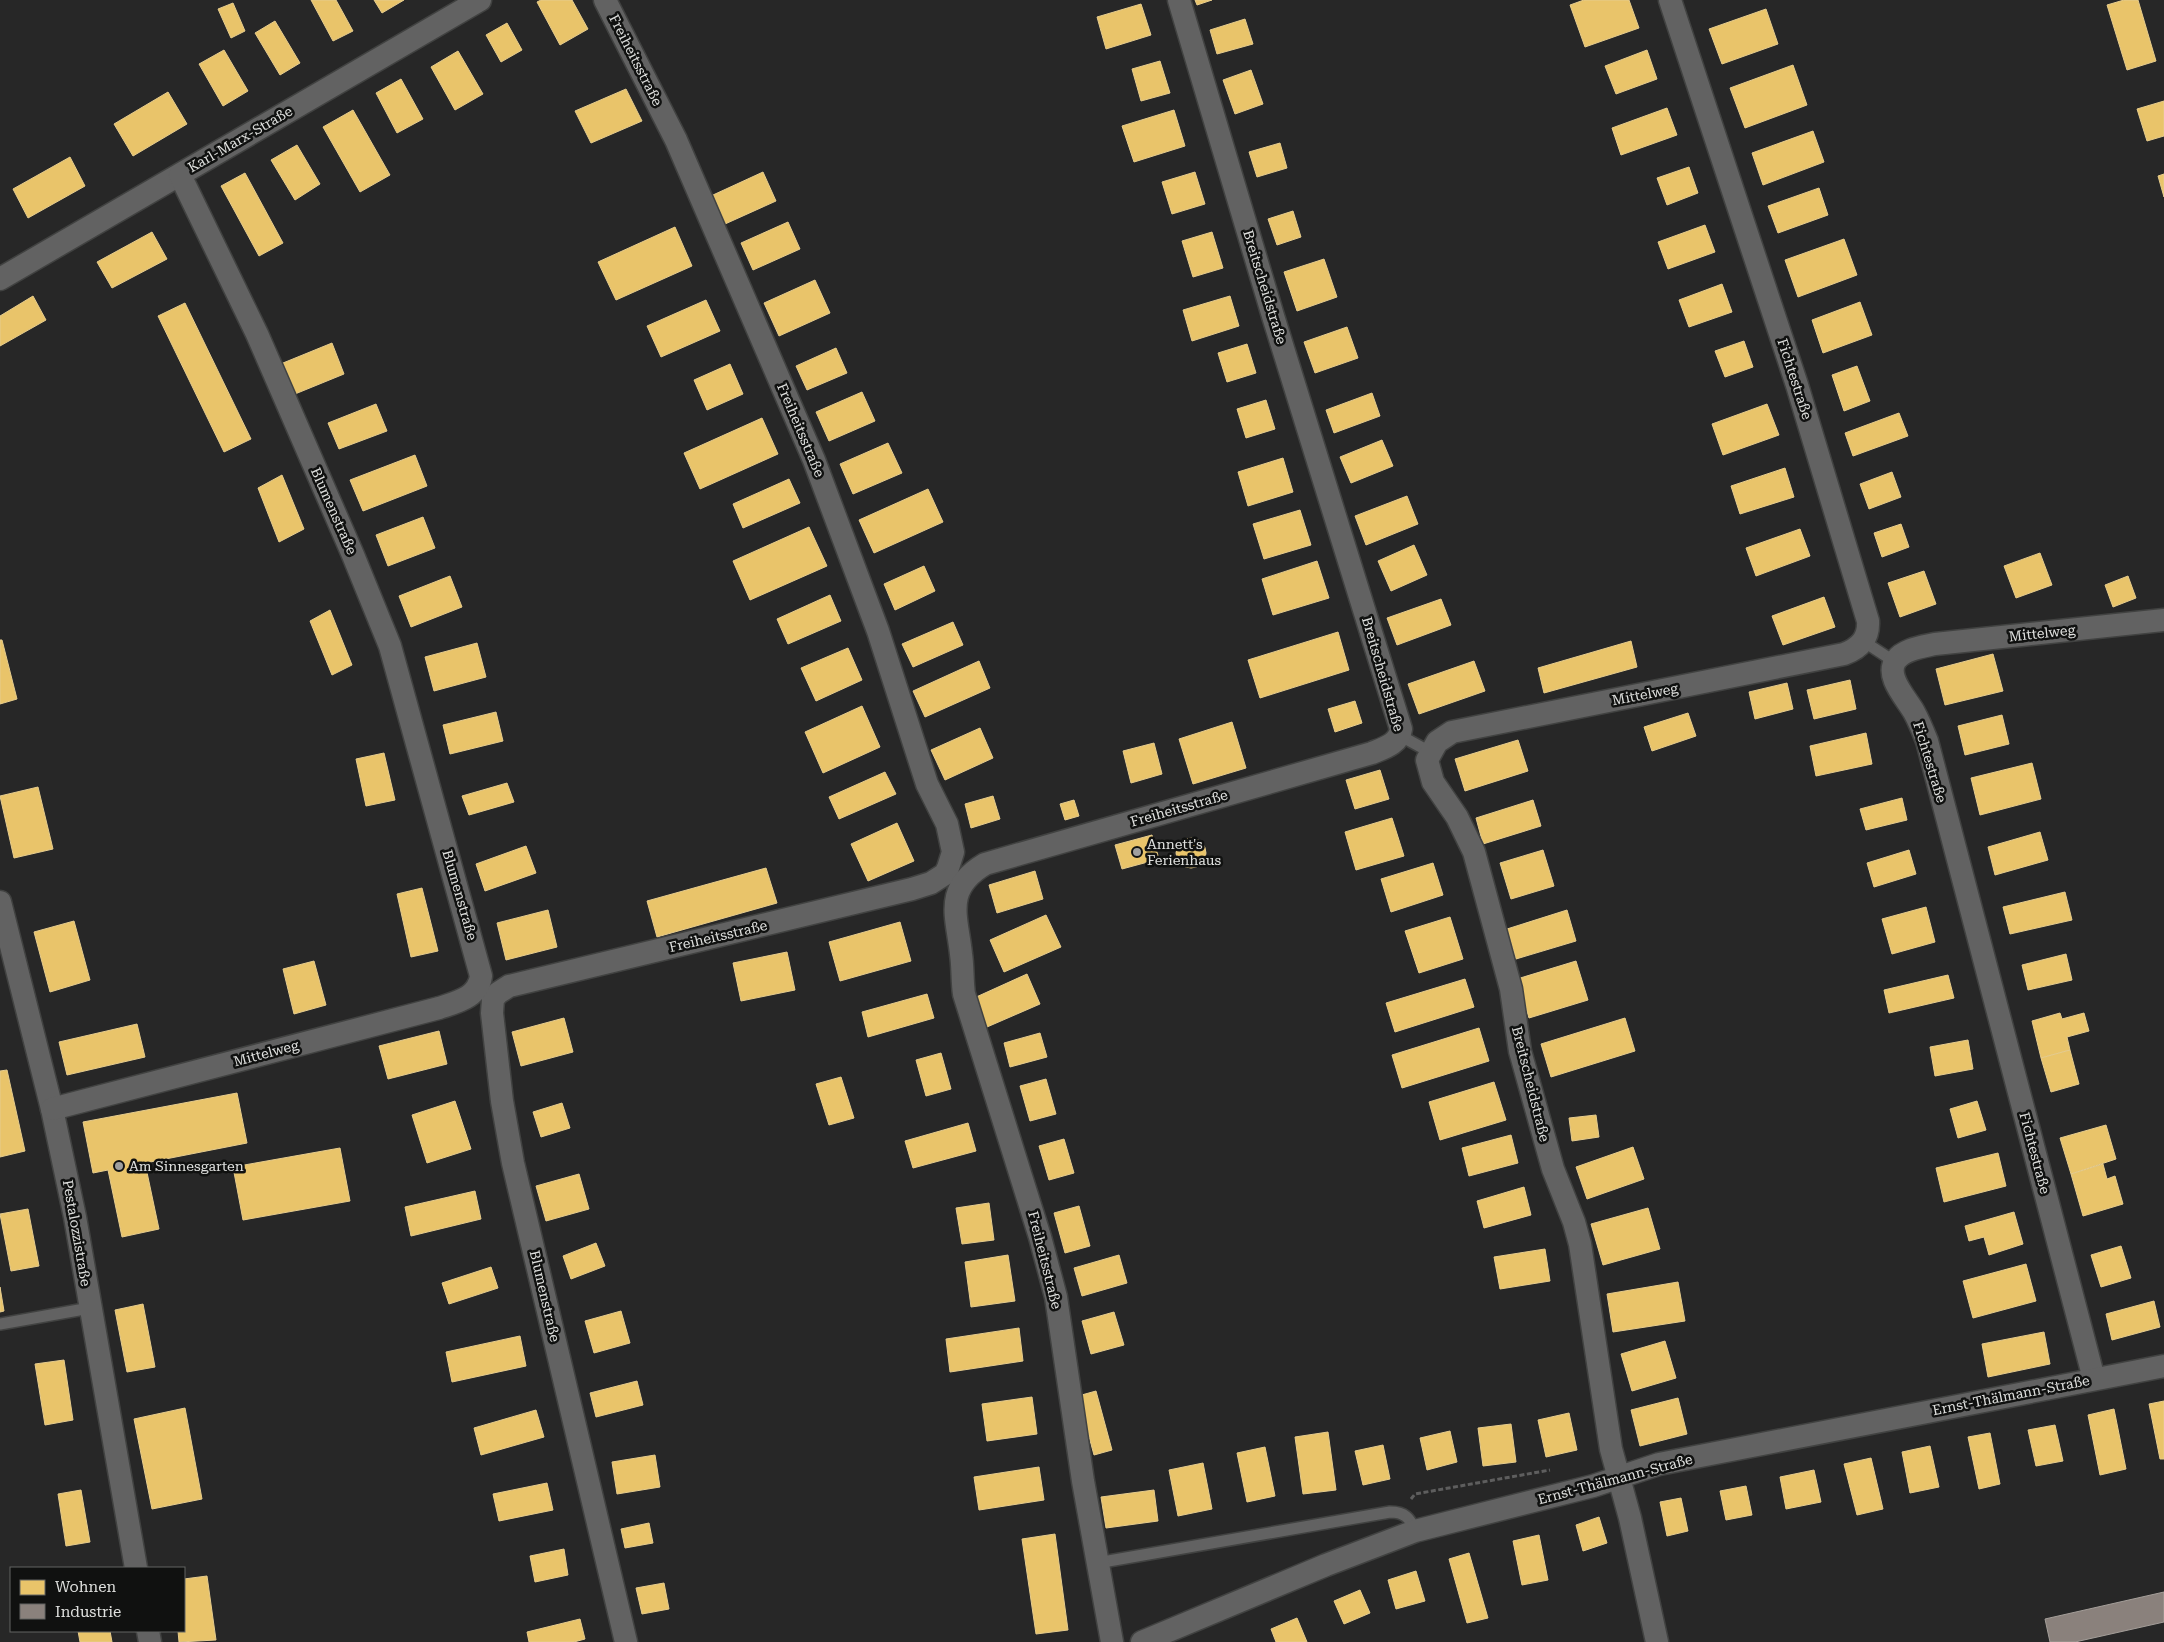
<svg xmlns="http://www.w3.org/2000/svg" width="2164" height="1642" font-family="'Roboto Serif',serif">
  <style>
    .homes { fill: #e9c46a; stroke: #e6cc8d }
    .industry { fill: #8a817c; stroke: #a49e99 }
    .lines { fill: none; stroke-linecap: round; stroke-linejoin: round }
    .service-casing { stroke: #414241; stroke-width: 14 }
    .minor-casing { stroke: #414241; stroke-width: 25 }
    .path { stroke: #5e5e5e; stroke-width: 3; stroke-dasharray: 5 2.5; stroke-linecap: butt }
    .service { stroke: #626262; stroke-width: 11 }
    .minor { stroke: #626262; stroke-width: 22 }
    .poi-dot { fill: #9f9f9e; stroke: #101110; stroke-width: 2 }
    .labels { text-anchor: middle; stroke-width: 5; stroke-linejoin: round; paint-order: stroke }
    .street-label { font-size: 14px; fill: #dfe0de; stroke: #101110 }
    .poi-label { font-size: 14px; fill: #dfe0de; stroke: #101110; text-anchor: start }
  </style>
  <rect width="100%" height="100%" fill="#272727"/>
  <g class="homes">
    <polygon points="311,0 336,0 353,31 333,41"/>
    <polygon points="374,0 404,0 382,13"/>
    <polygon points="541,0 572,0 588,29 560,45 537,2"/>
    <polygon points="1195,0 1212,0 1197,5"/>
    <polygon points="1584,0 1629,0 1639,28 1585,47 1570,5"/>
    <polygon points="2124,0 2138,0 2156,61 2127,70 2107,5"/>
    <polygon points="233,3 245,31 231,38 218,9"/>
    <polygon points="1141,4 1151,35 1106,49 1097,17"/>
    <polygon points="1766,9 1778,44 1722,64 1709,29"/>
    <polygon points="1245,19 1253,44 1217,54 1210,30"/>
    <polygon points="275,21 300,63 280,75 255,33"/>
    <polygon points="507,23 522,50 501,62 486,35"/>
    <polygon points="224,50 248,91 223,106 199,64"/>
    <polygon points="1647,50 1657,79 1616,94 1605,66"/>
    <polygon points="458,51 483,94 455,110 431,67"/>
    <polygon points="1160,61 1170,93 1141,101 1132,69"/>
    <polygon points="1793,65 1807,105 1745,128 1730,88"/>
    <polygon points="1251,70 1263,104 1235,114 1223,80"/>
    <polygon points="401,79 423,119 397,133 376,93"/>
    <polygon points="626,89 642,121 591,143 575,111"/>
    <polygon points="168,92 187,124 133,156 114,124"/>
    <polygon points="2164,101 2164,136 2147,141 2137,109"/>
    <polygon points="1667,108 1677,135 1621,155 1612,128"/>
    <polygon points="353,110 390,175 360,192 323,127"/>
    <polygon points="1174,110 1185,146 1134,162 1122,126"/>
    <polygon points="1813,131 1824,162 1763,185 1752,153"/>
    <polygon points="1280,143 1287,168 1257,177 1249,152"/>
    <polygon points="297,145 320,184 295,200 271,160"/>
    <polygon points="70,157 85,186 28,218 13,189"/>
    <polygon points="1689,167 1698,193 1667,205 1657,178"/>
    <polygon points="763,172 776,201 725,224 713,195"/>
    <polygon points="1195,172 1205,204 1172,214 1162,182"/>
    <polygon points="245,173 283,243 259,256 221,186"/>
    <polygon points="2164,174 2164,197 2158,176"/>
    <polygon points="1819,188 1828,215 1778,233 1768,206"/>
    <polygon points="1293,211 1301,237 1277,245 1268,219"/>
    <polygon points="788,222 800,249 753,270 741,243"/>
    <polygon points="1705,225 1715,252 1668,269 1658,242"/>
    <polygon points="675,227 692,266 616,300 598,262"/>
    <polygon points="152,232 167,259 112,288 97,262"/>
    <polygon points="1212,232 1223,268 1193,277 1182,241"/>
    <polygon points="1844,239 1857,275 1798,297 1785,260"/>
    <polygon points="1324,259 1337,297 1297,311 1284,272"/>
    <polygon points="815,280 830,313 779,336 764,303"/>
    <polygon points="1722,284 1732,312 1689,327 1679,300"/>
    <polygon points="33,296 46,320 0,346 0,316"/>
    <polygon points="1230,296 1239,326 1192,341 1183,310"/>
    <polygon points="706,300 720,331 661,357 647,326"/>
    <polygon points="1860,302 1872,335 1823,353 1812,320"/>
    <polygon points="185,303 251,439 224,452 158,316"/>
    <polygon points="1347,327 1358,358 1315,373 1304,342"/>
    <polygon points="1744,341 1753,367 1725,377 1715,351"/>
    <polygon points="332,343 344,374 295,394 283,363"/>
    <polygon points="1247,344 1256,373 1227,382 1218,353"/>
    <polygon points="836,348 847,373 807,390 796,366"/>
    <polygon points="730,364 743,394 707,410 694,380"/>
    <polygon points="1857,366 1870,401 1844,411 1832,375"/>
    <polygon points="862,392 875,421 829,441 816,412"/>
    <polygon points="1372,393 1380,416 1334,433 1326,410"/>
    <polygon points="1266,400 1275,429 1246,438 1237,409"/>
    <polygon points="376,404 387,431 339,449 328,423"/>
    <polygon points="1767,404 1779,435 1723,455 1712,424"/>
    <polygon points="1899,413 1908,436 1853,456 1845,433"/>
    <polygon points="762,418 778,454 700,489 684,453"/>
    <polygon points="1382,440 1393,466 1351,483 1340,457"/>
    <polygon points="888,443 902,473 853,494 840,464"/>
    <polygon points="415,455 427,486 363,511 350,480"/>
    <polygon points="1283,458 1293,492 1248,506 1238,472"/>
    <polygon points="1785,468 1794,497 1740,514 1731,486"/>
    <polygon points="1892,472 1901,497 1869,509 1860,484"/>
    <polygon points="282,475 304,529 279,542 258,488"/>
    <polygon points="789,479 800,503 743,528 733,504"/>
    <polygon points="928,489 943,522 874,553 859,520"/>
    <polygon points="1407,496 1418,524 1366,545 1355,516"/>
    <polygon points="1300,510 1311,545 1264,559 1253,524"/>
    <polygon points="423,517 435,548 388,566 376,535"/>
    <polygon points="1901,524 1909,547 1882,557 1874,533"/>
    <polygon points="809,527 827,566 750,600 733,561"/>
    <polygon points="1800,529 1810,556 1756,576 1746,548"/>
    <polygon points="1414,545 1427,575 1391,591 1378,561"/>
    <polygon points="2040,553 2052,585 2016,598 2004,566"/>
    <polygon points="1317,561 1329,598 1273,615 1262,579"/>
    <polygon points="924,566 935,591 895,610 884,584"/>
    <polygon points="1924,571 1936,604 1900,617 1888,583"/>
    <polygon points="450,576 462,607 411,627 399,596"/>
    <polygon points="2128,576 2136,598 2113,607 2105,585"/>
    <polygon points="830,595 841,621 788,644 777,619"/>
    <polygon points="1824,597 1835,627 1783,645 1772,616"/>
    <polygon points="1441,599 1451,625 1397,645 1387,618"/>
    <polygon points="330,610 352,665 332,675 310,621"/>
    <polygon points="953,622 963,645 913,667 902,644"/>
    <polygon points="1338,632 1349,670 1260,698 1248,660"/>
    <polygon points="0,640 2,640 17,699 0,704"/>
    <polygon points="1631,641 1637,667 1544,693 1538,668"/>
    <polygon points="477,643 486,677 434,691 425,657"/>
    <polygon points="848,648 862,680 816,701 801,668"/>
    <polygon points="1993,654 2003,691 1945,705 1936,669"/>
    <polygon points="979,661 990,688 925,717 913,691"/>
    <polygon points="1474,661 1485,691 1419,714 1408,684"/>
    <polygon points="1850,680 1856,709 1814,719 1807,690"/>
    <polygon points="1787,683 1793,709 1755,719 1749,692"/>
    <polygon points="1355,701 1362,723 1335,732 1328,709"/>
    <polygon points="862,706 880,747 823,773 805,732"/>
    <polygon points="496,712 503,741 450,754 443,725"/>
    <polygon points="1688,713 1696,736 1652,751 1644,727"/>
    <polygon points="2002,715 2009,744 1965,755 1958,726"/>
    <polygon points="1232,722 1246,768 1193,784 1179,739"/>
    <polygon points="980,728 993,758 945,780 931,750"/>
    <polygon points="1866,733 1872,764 1816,776 1810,746"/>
    <polygon points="1518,740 1528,771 1465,791 1455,759"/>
    <polygon points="1154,743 1162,774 1131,783 1123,751"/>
    <polygon points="384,753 395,800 366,806 356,759"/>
    <polygon points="2032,763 2041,799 1980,815 1971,778"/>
    <polygon points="1380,770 1389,799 1355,809 1346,780"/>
    <polygon points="885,772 896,794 839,819 829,797"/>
    <polygon points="507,783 514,802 469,815 462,796"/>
    <polygon points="38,787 53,849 14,858 0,796"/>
    <polygon points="993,796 1000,819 971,828 965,804"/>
    <polygon points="1902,798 1907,820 1866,830 1860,809"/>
    <polygon points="1074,800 1079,816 1065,820 1060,804"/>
    <polygon points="1533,800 1541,826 1483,844 1476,818"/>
    <polygon points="1392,818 1404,856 1356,870 1345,832"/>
    <polygon points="897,823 914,861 868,881 851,844"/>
    <polygon points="2040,832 2048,860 1995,875 1988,847"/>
    <polygon points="1152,835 1159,859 1122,869 1115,845"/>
    <circle cx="1191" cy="853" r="15"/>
    <polygon points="526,846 536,873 485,891 476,864"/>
    <polygon points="1543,850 1554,886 1511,899 1500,863"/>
    <polygon points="1909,850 1916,874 1874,887 1867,863"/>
    <polygon points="1433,863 1443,895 1391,912 1381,879"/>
    <polygon points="766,868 777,903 657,937 647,901"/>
    <polygon points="1035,871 1043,899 997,913 989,885"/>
    <polygon points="422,888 438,951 411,957 397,894"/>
    <polygon points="2065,892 2072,920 2010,934 2003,907"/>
    <polygon points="1926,907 1935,942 1892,954 1882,919"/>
    <polygon points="548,910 557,947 506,960 497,923"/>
    <polygon points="1567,910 1576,941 1516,959 1507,929"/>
    <polygon points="1046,915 1061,947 1004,972 990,940"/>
    <polygon points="1450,917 1463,959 1419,973 1405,931"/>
    <polygon points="74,921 90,980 50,992 34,932"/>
    <polygon points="900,922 911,961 840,981 829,942"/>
    <polygon points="787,952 795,990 741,1001 733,963"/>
    <polygon points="2066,954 2072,980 2028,990 2022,965"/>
    <polygon points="314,961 326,1005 294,1014 283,969"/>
    <polygon points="1576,961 1588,1000 1529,1018 1517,979"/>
    <polygon points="1027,974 1040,1004 987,1027 974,998"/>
    <polygon points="1948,975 1954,998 1889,1013 1884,990"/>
    <polygon points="1465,979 1474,1007 1395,1032 1386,1003"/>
    <polygon points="927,994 934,1018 868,1037 862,1012"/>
    <polygon points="2060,1013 2062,1019 2084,1013 2089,1031 2067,1037 2070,1050 2041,1058 2032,1021"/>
    <polygon points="564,1018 573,1052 521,1066 512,1032"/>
    <polygon points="1625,1018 1635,1051 1551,1077 1541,1044"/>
    <polygon points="137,1024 145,1057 67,1075 59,1042"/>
    <polygon points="1479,1028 1489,1061 1402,1088 1392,1055"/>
    <polygon points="439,1031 447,1064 388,1079 379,1046"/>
    <polygon points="1040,1033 1047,1057 1010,1067 1004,1043"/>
    <polygon points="1968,1040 1973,1069 1935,1076 1930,1047"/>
    <polygon points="2070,1050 2079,1084 2051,1092 2041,1058"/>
    <polygon points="941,1053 951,1089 926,1096 916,1060"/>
    <polygon points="7,1070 25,1151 0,1157 0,1071"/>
    <polygon points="841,1077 854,1118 829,1125 816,1084"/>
    <polygon points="1046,1079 1056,1114 1030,1121 1020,1086"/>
    <polygon points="1494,1082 1506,1120 1440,1140 1429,1102"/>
    <polygon points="237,1093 247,1143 145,1163 159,1229 122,1237 108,1170 93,1173 83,1122"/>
    <polygon points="455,1101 471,1149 427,1163 412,1115"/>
    <polygon points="1977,1101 1986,1130 1958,1138 1950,1109"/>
    <polygon points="562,1103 570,1128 541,1137 533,1112"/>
    <polygon points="1596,1115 1599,1137 1572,1141 1569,1118"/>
    <polygon points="968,1123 976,1151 913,1168 905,1141"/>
    <polygon points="2106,1125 2116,1159 2071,1174 2060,1138"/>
    <polygon points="1511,1135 1518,1163 1469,1176 1462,1148"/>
    <polygon points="1064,1139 1074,1173 1049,1180 1039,1146"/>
    <polygon points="1633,1147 1644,1179 1587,1199 1576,1167"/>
    <polygon points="340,1148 350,1201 243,1220 233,1167"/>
    <polygon points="1998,1153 2006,1186 1944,1202 1936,1168"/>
    <polygon points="2103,1164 2107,1179 2115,1176 2123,1204 2083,1216 2071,1174"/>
    <polygon points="579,1174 589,1209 546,1221 536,1186"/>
    <polygon points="1524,1187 1531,1215 1484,1228 1477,1201"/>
    <polygon points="475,1191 481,1219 411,1236 405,1207"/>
    <polygon points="989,1203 994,1240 962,1244 956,1208"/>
    <polygon points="1079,1206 1090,1246 1065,1253 1054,1213"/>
    <polygon points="1648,1208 1660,1249 1603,1265 1591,1224"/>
    <polygon points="28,1209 39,1266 11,1271 0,1214"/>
    <polygon points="2014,1212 2023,1244 1989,1255 1984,1237 1969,1241 1965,1226"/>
    <polygon points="596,1243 605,1266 571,1279 563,1256"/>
    <polygon points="2121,1246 2131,1278 2101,1287 2091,1255"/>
    <polygon points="1545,1249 1550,1281 1500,1289 1494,1257"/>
    <polygon points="1008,1255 1015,1301 971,1307 965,1262"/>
    <polygon points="1119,1255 1127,1283 1082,1296 1074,1268"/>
    <polygon points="2026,1264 2036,1301 1973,1318 1963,1281"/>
    <polygon points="491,1267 498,1288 449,1304 442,1283"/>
    <polygon points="1678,1282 1685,1321 1613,1332 1607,1294"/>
    <polygon points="0,1287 4,1311 0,1312"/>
    <polygon points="2154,1301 2160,1327 2112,1340 2106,1314"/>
    <polygon points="143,1304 155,1367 127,1372 115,1310"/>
    <polygon points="621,1311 630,1343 594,1353 585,1321"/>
    <polygon points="1114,1312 1124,1345 1091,1354 1082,1321"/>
    <polygon points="1019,1328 1023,1361 950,1372 946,1339"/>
    <polygon points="2044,1332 2050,1364 1988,1377 1982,1344"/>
    <polygon points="520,1336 526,1366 452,1382 446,1352"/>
    <polygon points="1665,1341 1676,1378 1632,1391 1621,1354"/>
    <polygon points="64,1360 73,1420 45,1425 35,1364"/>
    <polygon points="637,1381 643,1405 596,1417 590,1393"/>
    <polygon points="1096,1391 1112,1450 1094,1455 1078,1396"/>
    <polygon points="1032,1397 1037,1434 987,1441 982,1404"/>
    <polygon points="1678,1398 1687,1434 1640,1446 1631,1410"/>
    <polygon points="2164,1401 2164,1459 2160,1459 2149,1404"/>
    <polygon points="185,1408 202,1499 152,1509 134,1419"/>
    <polygon points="2114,1409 2126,1469 2100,1475 2088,1415"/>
    <polygon points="536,1410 544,1437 481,1455 474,1428"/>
    <polygon points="1569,1413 1577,1450 1546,1457 1538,1420"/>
    <polygon points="1511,1424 1516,1462 1483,1466 1478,1428"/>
    <polygon points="2055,1425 2063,1461 2036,1466 2028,1430"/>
    <polygon points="1450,1431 1457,1462 1427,1470 1420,1438"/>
    <polygon points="1328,1432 1336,1490 1303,1494 1295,1437"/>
    <polygon points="1990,1433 2000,1484 1979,1489 1968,1437"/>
    <polygon points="1383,1445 1390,1479 1363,1485 1355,1451"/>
    <polygon points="1930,1446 1939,1487 1910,1493 1902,1452"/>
    <polygon points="1265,1447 1275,1496 1247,1502 1237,1453"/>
    <polygon points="655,1455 660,1487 617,1494 612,1462"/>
    <polygon points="1871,1458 1883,1509 1857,1515 1844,1464"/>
    <polygon points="1203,1463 1212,1509 1178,1516 1169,1470"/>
    <polygon points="1039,1467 1044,1500 979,1510 974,1477"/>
    <polygon points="1814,1470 1821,1502 1786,1509 1780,1477"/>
    <polygon points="547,1483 553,1510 499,1521 493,1494"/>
    <polygon points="1746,1486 1752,1515 1726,1520 1720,1491"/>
    <polygon points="81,1490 90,1542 66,1546 58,1494"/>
    <polygon points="1154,1490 1158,1521 1106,1528 1101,1497"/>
    <polygon points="1681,1498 1688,1531 1667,1536 1660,1502"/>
    <polygon points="1599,1517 1607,1543 1583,1551 1576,1525"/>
    <polygon points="649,1523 653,1543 625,1548 621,1529"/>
    <polygon points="1055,1534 1068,1630 1036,1634 1022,1539"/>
    <polygon points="1539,1535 1548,1580 1522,1585 1513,1541"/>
    <polygon points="564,1549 568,1575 535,1582 530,1556"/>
    <polygon points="1469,1553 1488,1618 1467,1623 1449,1559"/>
    <polygon points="1416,1571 1425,1601 1396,1609 1388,1580"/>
    <polygon points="207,1576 216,1640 179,1642 178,1631 184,1631 184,1579"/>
    <polygon points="664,1583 669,1609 642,1614 636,1588"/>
    <polygon points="1360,1590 1370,1613 1344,1624 1334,1601"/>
    <polygon points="1297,1618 1307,1642 1276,1642 1271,1629"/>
    <polygon points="580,1619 585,1639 574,1642 529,1642 527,1632"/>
    <polygon points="78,1631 110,1631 112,1642 80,1642"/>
  </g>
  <polygon class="industry" points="2164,1592 2164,1622 2075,1642 2050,1642 2045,1619"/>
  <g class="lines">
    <g class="service-casing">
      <g id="service">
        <polyline points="1863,641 1895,662"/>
        <polyline points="1399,735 1430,752"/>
        <polyline points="0,1324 90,1308"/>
        <path d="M1097 1563 1390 1512C1405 1512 1410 1518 1415 1531"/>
      </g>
    </g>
    <g class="minor-casing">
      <g id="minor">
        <polyline points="605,0 676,140 814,460 878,631 927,784 947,824 953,852 948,868 945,874 931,883 912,889 509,986 498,993 493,999 492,1013 502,1101 513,1163 626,1642"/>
        <polyline points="0,279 480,0"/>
        <polyline points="0,902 52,1109 75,1217 136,1568"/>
        <path d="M52 1109 439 1008C457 1002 478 998 481 976L390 646 353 555 257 334 180 175"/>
        <path d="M2094 1379 1927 741C1923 731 1919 721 1914 712 1907 699 1884 676 1896 660 1904 649 1922 647 1935 644L2164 620"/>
        <polyline points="148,1631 150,1642"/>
        <path d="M1112 1642 1083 1481 1056 1297 1040 1237 964 994C962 980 963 967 961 954 957 916 943 889 985 864L1372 753C1384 748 1399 744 1401 729L1273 316 1179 0"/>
        <polyline points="1142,1642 1326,1565 1415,1531 1593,1486 1659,1464 2164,1366"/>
        <path d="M1657 1642 1630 1518 1611 1449 1580 1244 1574 1222 1553 1169 1520 1051 1511 989 1474 852 1457 817 1433 782 1427 760 1437 742 1452 732 1844 654C1860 648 1869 638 1868 621L1797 385 1670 0"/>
      </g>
    </g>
    <polyline class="path" points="1411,1499 1415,1494 1550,1470"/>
    <use href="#service" class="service"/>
    <use href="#minor" class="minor"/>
  </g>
  <g class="poi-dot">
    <circle cx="1137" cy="852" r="5"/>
    <circle cx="119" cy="1166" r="5"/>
  </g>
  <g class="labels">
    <g class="street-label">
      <text transform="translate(636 60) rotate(63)" y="5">Freiheitsstraße</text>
      <text transform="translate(240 139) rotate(-30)" y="5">Karl-Marx-Straße</text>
      <text transform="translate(1265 287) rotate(73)" y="5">Breitscheidstraße</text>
      <text transform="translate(1795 379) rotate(72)" y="5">Fichtestraße</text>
      <text transform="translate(801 430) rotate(67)" y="5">Freiheitsstraße</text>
      <text transform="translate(334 511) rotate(66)" y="5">Blumenstraße</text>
      <text transform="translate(2042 633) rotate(-6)" y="5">Mittelweg</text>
      <text transform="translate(1383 674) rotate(74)" y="5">Breitscheidstraße</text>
      <text transform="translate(1645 694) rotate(-11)" y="5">Mittelweg</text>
      <text transform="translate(1930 762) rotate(73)" y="5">Fichtestraße</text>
      <text transform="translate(1179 808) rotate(-16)" y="5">Freiheitsstraße</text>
      <text transform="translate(460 895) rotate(74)" y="5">Blumenstraße</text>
      <text transform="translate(718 936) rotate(-13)" y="5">Freiheitsstraße</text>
      <text transform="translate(266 1053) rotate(-15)" y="5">Mittelweg</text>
      <text transform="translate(1531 1084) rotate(76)" y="5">Breitscheidstraße</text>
      <text transform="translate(2035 1153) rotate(75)" y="5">Fichtestraße</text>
      <text transform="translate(77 1233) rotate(80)" y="5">Pestalozzistraße</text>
      <text transform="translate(1045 1260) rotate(76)" y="5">Freiheitsstraße</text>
      <text transform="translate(545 1296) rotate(77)" y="5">Blumenstraße</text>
      <text transform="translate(2011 1395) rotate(-11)" y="5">Ernst-Thälmann-Straße</text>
      <text transform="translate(1615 1479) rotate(-15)" y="5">Ernst-Thälmann-Straße</text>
    </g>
    <g class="poi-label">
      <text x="1147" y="849">Annett's<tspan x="1147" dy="16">Ferienhaus</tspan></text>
      <text x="129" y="1171">Am Sinnesgarten</text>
    </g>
  </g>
  <rect x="10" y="1567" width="175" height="65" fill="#101110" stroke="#636462"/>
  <rect x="20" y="1580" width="25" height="15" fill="#e9c46a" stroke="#636462"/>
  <text x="55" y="1592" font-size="15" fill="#dfe0de">Wohnen</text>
  <rect x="20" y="1604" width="25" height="15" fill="#8a817c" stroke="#636462"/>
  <text x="55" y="1617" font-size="15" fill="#dfe0de">Industrie</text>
</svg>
